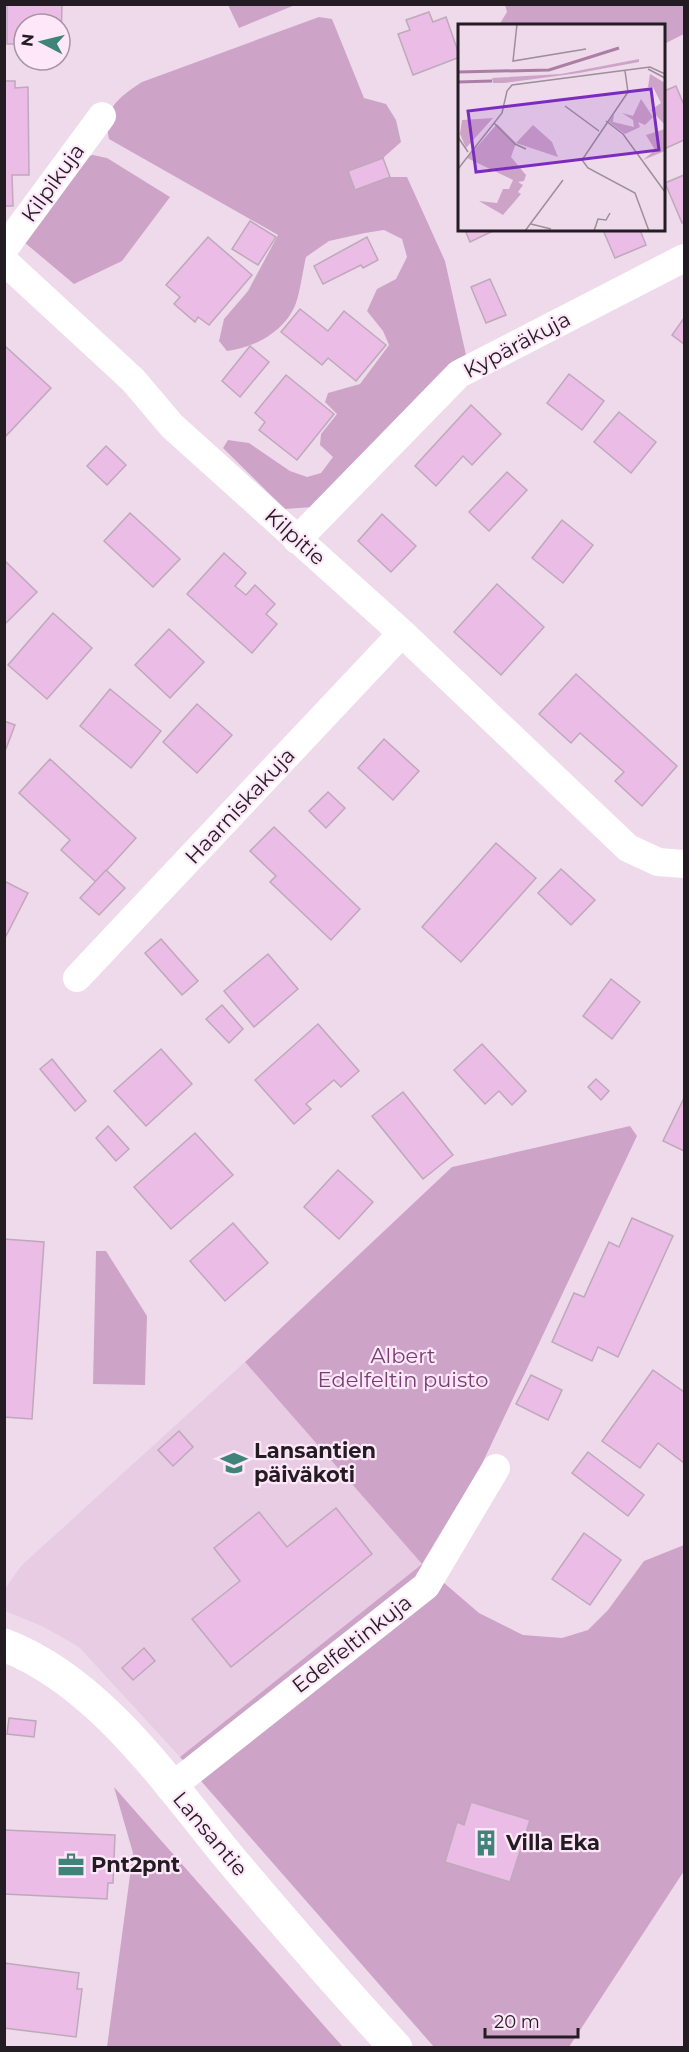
<svg xmlns="http://www.w3.org/2000/svg" width="689" height="2052" font-family="Montserrat,sans-serif">
  <style>
    .built { fill: #e7cce3 }
    .green { fill: #cda4c7 }
    .building { fill: #ebbce5; stroke: #bea9ba; stroke-width: 1.5 }
    .lines { fill: none; stroke-linecap: round; stroke-linejoin: round }
    .minor { stroke: #fff; stroke-width: 28 }
    .tertiary { stroke: #fff; stroke-width: 33 }
    .labels { text-anchor: middle; stroke-width: 4.5; stroke-linejoin: round; paint-order: stroke }
    .street-label { font-size: 21px; fill: #231c22; stroke: #fde7f9 }
    .park-label { font-size: 21px; fill: #773e71; stroke: #fde7f9 }
    .poi-label { font-size: 21px; font-weight: bold; fill: #231c22; stroke: #fde7f9; text-anchor: start }
    .inset-river { fill: none; stroke: #ab7fa5; stroke-width: 3 }
    .inset-road { fill: none; stroke: #9d8e9b; stroke-width: 1.5 }
    .view { fill: #7b2cbf; fill-opacity: 0.15; stroke: #7b2cbf; stroke-width: 3 }
    .inset-edge { fill: none; stroke: #231c22; stroke-width: 3 }
  </style>
  <rect width="100%" height="100%" fill="#efdaec"/>
  <polygon class="built" points="245,1362 422,1564 180,1757 79,1647 42,1626 5,1611 4,1590 21,1566"/>
  <g class="green">
    <polygon points="228,5 295,5 239,28"/>
    <polygon points="505,5 684,5 684,34 664,44 664,26 499,25 507,12"/>
    <path d="M319 17 332 19 364 98 386 104 396 120 401 142 383 158 348 171 355 190 390 177H407L445 261 466 355 449 364 312 507 285 509 223 448 228 440 249 443 290 471 307 477 321 473 333 457 320 445 321 434 337 414 325 402 328 393 360 384 389 345 383 331 367 311 377 289 396 279 407 257 402 239 384 230 365 233 329 241 306 257C303 270 300 292 296 303 286 331 254 348 227 351L219 341 224 319 248 291 278 235 109 139C102 109 119 97 142 82Z"/>
    <polygon points="93,155 107,158 170,197 122,261 74,284 24,242 81,158"/>
    <polygon points="630,1126 637,1136 481,1466 422,1564 479,1613 523,1635 562,1638 588,1630 608,1610 644,1561 684,1545 684,1871 569,2047 434,2047 180,1757 422,1564 245,1362 452,1167"/>
    <polygon points="96,1251 106,1251 147,1316 145,1385 93,1384"/>
    <polygon points="114,1787 327,2029 343,2047 107,2047 133,1853"/>
  </g>
  <g class="building">
    <polygon points="7,4 62,4 61,44 60,24 24,24 24,44 7,44"/>
    <polygon points="429,12 433,22 446,17 460,57 413,75 398,34 410,30 406,20"/>
    <polygon points="4,81 15,81 15,88 28,87 29,175 12,175 13,206 4,206"/>
    <polygon points="676,86 684,105 684,140 664,149 664,91"/>
    <polygon points="383,158 390,177 355,190 348,171"/>
    <polygon points="684,175 684,222 682,223 665,183"/>
    <polygon points="250,221 276,237 258,265 232,249"/>
    <polygon points="465,230 495,230 470,242"/>
    <polygon points="603,230 640,230 646,245 615,258"/>
    <polygon points="208,237 252,275 209,325 198,317 195,322 174,304 180,297 166,285"/>
    <polygon points="367,237 378,260 363,268 361,265 323,284 314,266"/>
    <polygon points="490,279 506,315 486,323 471,287"/>
    <polygon points="300,309 328,331 344,311 386,345 356,381 328,358 322,365 281,332"/>
    <polygon points="684,318 684,344 672,335"/>
    <polygon points="5,346 51,388 4,438 4,346"/>
    <polygon points="250,346 269,362 240,397 222,381"/>
    <polygon points="569,374 604,401 582,430 547,403"/>
    <polygon points="286,375 334,414 297,460 259,430 265,422 255,413"/>
    <polygon points="471,405 501,434 472,465 463,456 436,486 415,466"/>
    <polygon points="619,412 656,442 631,473 594,442"/>
    <polygon points="106,446 126,465 107,485 87,466"/>
    <polygon points="507,472 527,490 489,531 469,512"/>
    <polygon points="130,513 180,559 153,587 104,541"/>
    <polygon points="382,514 416,546 391,572 358,541"/>
    <polygon points="562,520 593,545 563,583 532,558"/>
    <polygon points="224,553 246,573 235,586 246,595 255,585 275,604 266,614 277,624 252,653 187,594"/>
    <polygon points="4,560 37,592 4,625"/>
    <polygon points="497,584 544,627 501,675 454,632"/>
    <polygon points="53,613 92,648 47,699 8,665"/>
    <polygon points="169,629 204,662 170,698 135,665"/>
    <polygon points="576,674 677,766 642,806 615,781 624,772 580,733 571,743 539,714"/>
    <polygon points="110,689 161,731 131,768 80,726"/>
    <polygon points="197,704 232,735 197,773 163,742"/>
    <polygon points="4,721 15,725 4,754"/>
    <polygon points="384,739 419,771 393,800 358,768"/>
    <polygon points="50,759 136,838 96,882 61,850 70,840 19,793"/>
    <polygon points="328,792 345,808 326,828 309,811"/>
    <polygon points="274,827 360,909 331,940 270,882 276,876 250,851"/>
    <polygon points="496,843 536,878 461,962 422,927"/>
    <polygon points="561,869 595,900 571,925 538,893"/>
    <polygon points="106,870 125,888 99,915 80,898"/>
    <polygon points="4,881 28,893 4,940"/>
    <polygon points="161,939 198,981 182,995 145,953"/>
    <polygon points="268,954 298,989 254,1027 224,991"/>
    <polygon points="611,979 640,1002 612,1039 583,1016"/>
    <polygon points="222,1005 243,1029 229,1043 206,1019"/>
    <polygon points="318,1024 359,1071 341,1087 334,1080 306,1104 311,1109 294,1124 255,1080"/>
    <polygon points="482,1044 526,1091 512,1105 499,1091 485,1104 454,1070"/>
    <polygon points="161,1049 192,1084 146,1126 114,1091"/>
    <polygon points="52,1059 86,1101 75,1111 40,1069"/>
    <polygon points="596,1079 609,1091 601,1100 588,1087"/>
    <polygon points="403,1092 453,1155 423,1179 372,1116"/>
    <polygon points="684,1098 684,1151 663,1141"/>
    <polygon points="108,1126 129,1149 116,1161 96,1138"/>
    <polygon points="195,1133 233,1175 171,1229 134,1187"/>
    <polygon points="338,1170 373,1202 339,1239 304,1207"/>
    <polygon points="632,1218 673,1236 618,1357 598,1347 592,1361 552,1342 574,1293 584,1297 609,1242 619,1247"/>
    <polygon points="233,1223 268,1263 225,1301 190,1261"/>
    <polygon points="4,1239 44,1242 32,1419 4,1417"/>
    <polygon points="653,1370 684,1392 684,1463 658,1443 640,1468 602,1441"/>
    <polygon points="531,1375 562,1390 548,1420 516,1404"/>
    <polygon points="179,1431 193,1447 173,1466 158,1450"/>
    <polygon points="588,1452 644,1495 628,1516 572,1473"/>
    <polygon points="336,1508 372,1554 231,1667 192,1619 240,1581 214,1548 259,1512 287,1547"/>
    <polygon points="584,1533 621,1560 590,1605 552,1579"/>
    <polygon points="144,1648 155,1661 133,1680 122,1668"/>
    <polygon points="9,1718 36,1721 34,1737 7,1734"/>
    <polygon points="471,1802 530,1820 510,1882 445,1862 457,1822 464,1825"/>
    <polygon points="4,1830 115,1835 113,1883 108,1883 107,1899 4,1894"/>
    <polygon points="4,1963 79,1973 77,1989 82,1989 76,2037 4,2028"/>
  </g>
  <g class="lines">
    <g class="minor">
      <polyline points="4,249 102,116"/>
      <polyline points="4,261 133,380 172,426 402,633 628,848 658,862 684,864"/>
      <polyline points="297,540 459,374 684,258"/>
      <polyline points="77,978 402,633"/>
      <polyline points="170,1788 426,1586 496,1468"/>
    </g>
    <path class="tertiary" d="M4 1645C101 1682 169 1785 233 1862 286 1925 340 1987 396 2048"/>
  </g>
  <defs>
    <g id="school-bare" transform="scale(2.07)"><path d="M0-5L7-2L0 1L-7-2ZM-4 1L0 2.5L4 1V4Q0 6-4 4Z" fill="#408479" stroke="#fde7f9" stroke-width="2.5" paint-order="stroke"/></g>
    <g id="building-bare" transform="scale(2.07)"><path d="M-4-6H4V6H1V3H-1V6H-4ZM-2.5-4.3h1.7v1.8h-1.7ZM.8-4.3h1.7v1.8H.8ZM-2.5-1h1.7V.8h-1.7ZM.8-1h1.7V.8H.8Z" fill="#408479" stroke="#fde7f9" stroke-width="2.5" paint-order="stroke"/></g>
    <g id="office-bare" transform="scale(2.07)"><path d="M-6-3h4V-5.5h4V-3h4V5H-6ZM-1-4.5V-3h2v-1.5ZM-6 0V1H6V0Z" fill="#408479" stroke="#fde7f9" stroke-width="2.5" paint-order="stroke"/></g>
  </defs>
  <g fill-rule="evenodd">
    <use href="#school-bare" x="234" y="1463"/>
    <use href="#building-bare" x="486" y="1843"/>
    <use href="#office-bare" x="71" y="1865"/>
  </g>
  <g class="labels">
    <g class="street-label">
      <text transform="translate(53 183) rotate(-54)" y="7">Kilpikuja</text>
      <text transform="translate(517 345) rotate(-28)" y="7">Kypäräkuja</text>
      <text transform="translate(295 537) rotate(42)" y="7">Kilpitie</text>
      <text transform="translate(240 806) rotate(-47)" y="7">Haarniskakuja</text>
      <text transform="translate(352 1644) rotate(-38)" y="7">Edelfeltinkuja</text>
      <text transform="translate(210 1834) rotate(50)" y="7">Lansantie</text>
    </g>
    <g class="park-label">
      <text x="403" y="1363">Albert<tspan x="403" dy="24">Edelfeltin puisto</tspan></text>
    </g>
    <g class="poi-label">
      <text x="254" y="1458">Lansantien<tspan x="254" dy="24">päiväkoti</tspan></text>
      <text x="506" y="1850">Villa Eka</text>
      <text x="91" y="1872">Pnt2pnt</text>
    </g>
  </g>
  <g transform="translate(458 24)">
    <rect width="207" height="207" fill="#efdaec"/>
    <path d="M181 35V38L121 49 47 59H35L34 54 103 50ZM192 50 207 59V101L193 86 203 79 195 63H190ZM183 75 195 93 187 101 180 98 182 103 167 110 151 98 156 90 155 98 176 103 175 96 164 89 175 92ZM35 94 8 124 2 110 4 96ZM39 100 58 119 75 101 94 118 100 133 58 119 53 133 68 151 66 157 60 158 65 161 60 168 63 170 45 191 21 177 39 179 45 165H51L55 156 9 134ZM207 105V127L185 136 197 126 188 111Z" fill="#cda4c7"/>
    <path class="inset-river" d="M0 48 91 46 161 24M0 58 34 57"/>
    <path class="inset-road" d="M59 0 55 37 128 25M190 45 207 54M167 47 170 68 124 136 130 144 177 169 191 207M107 82 141 107M148 97 165 110 207 168M36 99 57 120 68 125M0 113 10 128M0 145 44 89 49 67 54 61 192 43 207 50M73 200 93 205M67 207 105 156M136 207 140 195 148 196 152 189"/>
    <path class="view" d="M193 65 201 126 18 148 10 87Z"/>
    <rect width="207" height="207" class="inset-edge"/>
  </g>
  <rect width="689" height="2052" fill="none" stroke="#231c22" stroke-width="12"/>
  <g transform="translate(42 42) rotate(277)"><circle r="28" fill="#fde7f9" stroke="#a696a3" stroke-width="1.5"/>
  <path d="M0-4.5L10 22L0 15L-10 22Z" fill="#408479"/>
  <text y="-9" font-size="16" font-weight="bold" text-anchor="middle" fill="#231c22">N</text>
  </g>
  <path d="M485 2028v9h93v-9" fill="none" stroke="#231c22" stroke-width="3"/>
  <text x="494" y="2028" font-size="18" fill="#231c22" stroke="#fde7f9" stroke-width="4.5" paint-order="stroke">20 m</text>
</svg>
